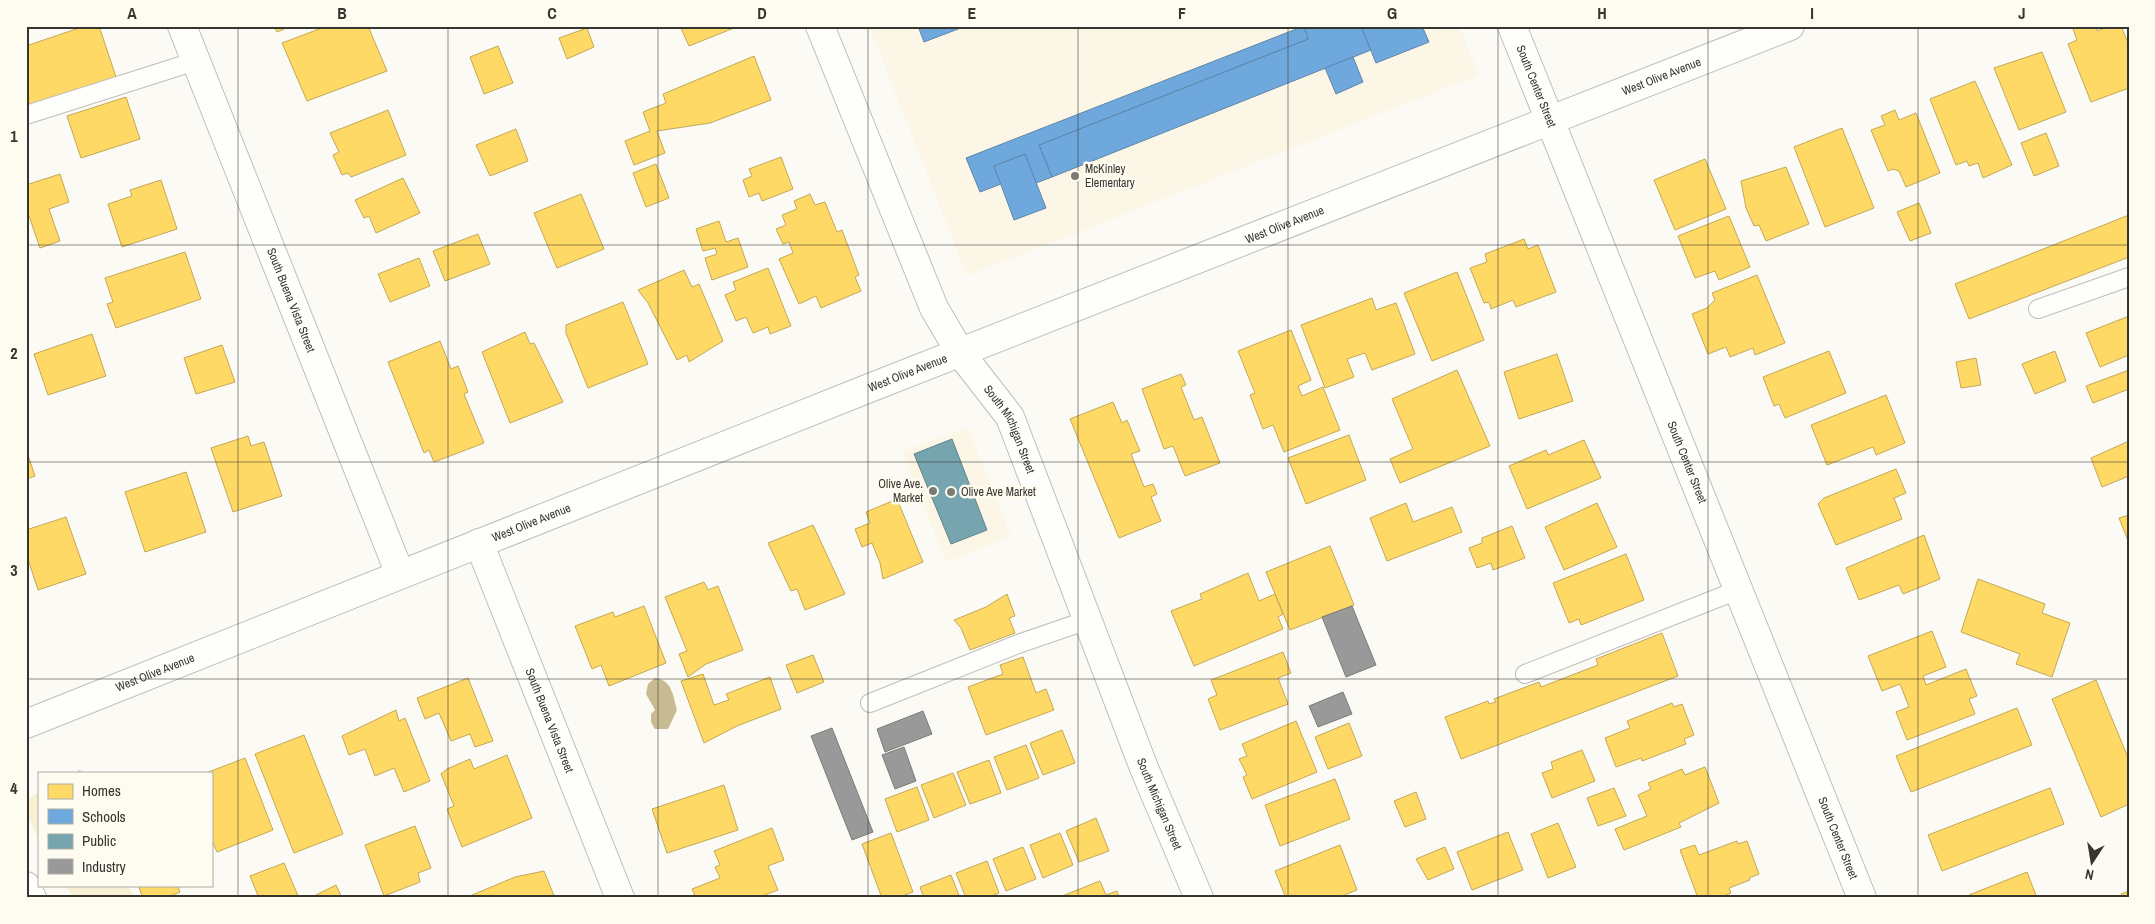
<svg xmlns="http://www.w3.org/2000/svg" width="2155" height="924" font-family="'Archivo Narrow',sans-serif">
  <style>
    .built { fill: #fbf6e6 }
    .green { fill: #f8efd5 }
    .water { fill: #c8ba91 }
    .homes { fill: #ffd966; stroke: #c3a856 }
    .schools { fill: #6fa8dc; stroke: #5e86a8 }
    .public { fill: #76a5af; stroke: #638389 }
    .industry { fill: #999; stroke: #7c7b79 }
    .lines { fill: none; stroke-linecap: round; stroke-linejoin: round }
    .lane-casing { stroke: #bfbeb8; stroke-width: 20 }
    .street-casing { stroke: #bfbeb8; stroke-width: 30 }
    .secondary-casing { stroke: #bfbeb8; stroke-width: 30 }
    .path { stroke: #dad9d7; stroke-width: 3; stroke-dasharray: 4 4; stroke-linecap: butt }
    .lane { stroke: #fefefd; stroke-width: 18 }
    .street { stroke: #fefefd; stroke-width: 28 }
    .secondary { stroke: #fefefd; stroke-width: 28 }
    .grid { fill: none; stroke: #37352f; stroke-width: 1; stroke-opacity: 0.55 }
    .poi-dot { fill: #7c7a74; stroke: #fefbf1; stroke-width: 2 }
    .labels { text-anchor: middle; stroke-width: 5; stroke-linejoin: round; paint-order: stroke }
    .street-label { font-size: 12px; fill: #37352f; stroke: #fefbf1 }
    .poi-label { font-size: 12px; fill: #37352f; stroke: #fefbf1; text-anchor: start }
    .neatline { fill: none; stroke: #37352f; stroke-width: 2 }
    .grid-label { font-size: 16px; text-anchor: middle; font-weight: bold; fill: #37352f }
  </style>
  <rect width="100%" height="100%" fill="#fbfaf4"/>
  <g class="built">
    <polygon points="869,26 1459,26 1479,75 967,276"/>
    <polygon points="968,427 1011,537 946,562 902,452"/>
  </g>
  <g class="green">
    <path d="M39 793V838C31 822 15 801 39 793Z"/>
    <polygon points="64,885 129,885 133,898 75,898"/>
  </g>
  <path class="water" d="M655 678C672 680 673 695 677 710L668 729H655L651 722V714L655 710 646 694 648 684Z"/>
  <g class="homes">
    <polygon points="85,26 99,26 117,80 31,108 26,95 26,46"/>
    <polygon points="274,26 291,26 277,32"/>
    <polygon points="327,26 368,26 387,71 307,101 282,43"/>
    <polygon points="680,26 739,26 689,46"/>
    <polygon points="2080,26 2095,26 2097,31 2109,26 2121,26 2129,45 2129,88 2091,102 2068,44 2077,40 2073,29"/>
    <polygon points="587,28 594,47 567,59 559,38"/>
    <polygon points="498,46 513,83 484,94 470,57"/>
    <polygon points="2042,52 2066,112 2019,130 1994,68"/>
    <polygon points="754,56 771,100 710,123 657,131 665,153 634,165 625,141 650,131 643,112 666,103 663,94"/>
    <polygon points="1975,81 2012,165 1983,178 1978,163 1969,166 1967,161 1956,165 1930,99"/>
    <polygon points="126,97 140,139 81,158 67,116"/>
    <polygon points="388,110 406,155 351,177 348,173 342,175 333,155 339,152 330,133"/>
    <polygon points="1895,110 1899,120 1916,113 1940,173 1906,187 1899,171 1893,169 1888,171 1871,130 1885,125 1881,116"/>
    <polygon points="1842,128 1874,208 1825,227 1794,147"/>
    <polygon points="516,129 528,161 490,176 476,145"/>
    <polygon points="2046,133 2059,166 2034,176 2021,143"/>
    <polygon points="781,157 793,189 762,201 759,193 749,197 743,180 752,176 749,169"/>
    <polygon points="1705,159 1726,209 1675,230 1654,180"/>
    <polygon points="656,164 669,198 646,207 633,173"/>
    <polygon points="1786,167 1809,224 1766,241 1759,225 1754,226 1746,208 1741,181"/>
    <polygon points="60,174 69,202 49,209 60,241 40,248 26,207 26,185"/>
    <polygon points="403,178 420,213 376,233 369,216 364,218 355,200"/>
    <polygon points="161,180 177,229 122,247 108,204 132,196 130,190"/>
    <polygon points="581,194 604,249 557,268 534,213"/>
    <polygon points="810,194 815,205 825,202 837,232 842,230 859,275 855,277 861,291 821,308 816,296 799,304 779,259 793,253 789,242 783,244 776,229 786,225 782,215 797,209 794,201"/>
    <polygon points="1919,203 1931,233 1910,241 1897,212"/>
    <polygon points="2129,215 2129,257 1969,319 1955,284"/>
    <polygon points="1729,216 1750,267 1719,280 1715,271 1695,278 1678,236"/>
    <polygon points="719,221 726,242 738,238 748,267 712,280 705,258 717,254 715,248 703,251 696,229"/>
    <polygon points="478,234 490,264 445,281 433,251"/>
    <polygon points="1524,239 1528,249 1538,245 1556,292 1516,307 1513,300 1491,309 1489,302 1484,303 1470,268 1487,262 1485,254"/>
    <polygon points="185,252 201,299 116,328 107,304 113,302 105,278"/>
    <polygon points="419,258 430,286 390,302 378,274"/>
    <polygon points="768,268 791,326 770,334 768,327 753,333 746,317 736,321 725,295 736,290 733,282"/>
    <polygon points="684,270 692,287 699,284 723,341 689,362 687,355 677,360 648,303 638,290"/>
    <polygon points="1457,272 1484,340 1432,361 1404,293"/>
    <polygon points="1757,275 1785,343 1755,355 1753,348 1730,357 1726,347 1708,354 1692,314 1707,308 1715,300 1712,293"/>
    <polygon points="1372,298 1376,310 1396,303 1415,354 1372,370 1365,353 1347,359 1354,377 1325,388 1301,325"/>
    <polygon points="623,302 648,364 588,388 566,333 566,325"/>
    <polygon points="2129,316 2129,355 2100,367 2086,333"/>
    <polygon points="1291,330 1311,380 1298,386 1302,396 1323,387 1340,430 1284,452 1273,425 1263,429 1250,395 1255,393 1238,351"/>
    <polygon points="525,332 530,344 534,343 563,402 510,423 482,352"/>
    <polygon points="92,334 106,376 48,395 34,354"/>
    <polygon points="440,341 451,369 458,366 468,392 464,394 484,443 434,462 429,450 424,453 388,362"/>
    <polygon points="222,345 235,382 196,394 184,358"/>
    <polygon points="1829,351 1846,393 1785,418 1779,404 1774,406 1763,377"/>
    <polygon points="2055,351 2066,381 2035,394 2022,364"/>
    <polygon points="1557,354 1573,401 1519,419 1504,372"/>
    <polygon points="1976,358 1981,385 1961,388 1956,362"/>
    <polygon points="1457,370 1490,446 1400,483 1390,459 1413,449 1392,399"/>
    <polygon points="2129,370 2129,389 2093,403 2086,386"/>
    <polygon points="1181,374 1186,385 1181,387 1194,420 1202,417 1220,463 1185,476 1173,446 1164,449 1142,389"/>
    <polygon points="1886,395 1905,443 1876,455 1873,447 1827,465 1811,425"/>
    <polygon points="1113,402 1122,423 1127,420 1140,451 1131,454 1144,487 1153,484 1157,494 1151,497 1161,521 1119,538 1070,419"/>
    <polygon points="1349,435 1366,480 1306,504 1288,458"/>
    <polygon points="248,436 251,446 264,442 282,496 233,512 211,448"/>
    <polygon points="1584,440 1601,478 1527,509 1509,466 1546,450 1548,455"/>
    <polygon points="2129,441 2129,476 2102,487 2091,458"/>
    <polygon points="26,449 35,476 26,479"/>
    <polygon points="1896,469 1906,493 1894,498 1902,519 1836,545 1818,504 1824,498"/>
    <polygon points="186,472 206,532 145,552 125,492"/>
    <polygon points="897,499 923,562 883,579 880,563 872,543 862,547 855,529 870,523 866,512"/>
    <polygon points="1406,503 1413,522 1452,507 1462,532 1387,561 1370,518"/>
    <polygon points="1597,503 1617,547 1564,570 1545,527"/>
    <polygon points="2129,515 2129,543 2119,518"/>
    <polygon points="66,517 86,574 38,590 26,553 26,530"/>
    <polygon points="813,525 845,594 805,610 797,589 791,591 768,543"/>
    <polygon points="1512,526 1525,558 1493,570 1491,563 1477,568 1469,548 1482,543 1482,538"/>
    <polygon points="1924,535 1940,579 1903,594 1899,585 1859,600 1846,568"/>
    <polygon points="1330,546 1354,605 1290,630 1266,572"/>
    <polygon points="1626,554 1644,600 1581,625 1579,619 1569,623 1553,583"/>
    <polygon points="1248,573 1259,601 1275,594 1283,614 1278,617 1283,629 1194,666 1171,611 1202,599 1200,594"/>
    <polygon points="1978,579 2045,604 2042,613 2070,623 2052,677 2016,664 2020,654 1961,632"/>
    <polygon points="704,582 708,590 718,586 743,650 706,664 688,677 679,654 687,651 665,597"/>
    <polygon points="1007,594 1015,616 1009,618 1015,633 970,650 961,628 954,620 986,607"/>
    <polygon points="644,606 666,663 609,686 601,665 592,669 575,626 613,612 615,617"/>
    <polygon points="1932,631 1946,667 1923,676 1926,685 1966,669 1977,696 1969,699 1975,714 1907,740 1896,712 1909,707 1900,684 1882,691 1868,656"/>
    <polygon points="1662,633 1678,676 1461,759 1445,717 1488,701 1489,704 1496,702 1494,699 1539,682 1541,687 1598,665 1596,659"/>
    <polygon points="1283,652 1291,673 1278,678 1288,704 1220,730 1208,699 1217,695 1211,680"/>
    <polygon points="813,655 824,682 797,693 786,665"/>
    <polygon points="1023,657 1036,693 1046,689 1054,710 986,735 968,687 1003,674 1000,665"/>
    <polygon points="703,674 714,705 729,700 726,694 770,677 781,709 737,726 704,743 681,681"/>
    <polygon points="468,678 493,741 475,747 470,734 451,741 439,713 425,719 417,698"/>
    <polygon points="2096,680 2129,760 2129,804 2101,817 2052,699"/>
    <polygon points="1672,703 1674,707 1682,704 1694,735 1684,739 1686,744 1642,761 1641,758 1616,767 1605,738 1630,728 1627,721"/>
    <polygon points="2017,708 2032,745 1911,792 1896,756"/>
    <polygon points="396,710 399,721 405,718 430,781 404,792 394,768 375,776 365,749 349,755 342,736"/>
    <polygon points="1296,721 1317,772 1252,799 1243,777 1247,775 1239,759 1247,756 1242,744"/>
    <polygon points="1349,723 1362,756 1328,769 1315,737"/>
    <polygon points="1062,730 1075,763 1043,775 1030,743"/>
    <polygon points="304,735 343,834 294,853 255,754"/>
    <polygon points="1026,745 1039,778 1007,790 994,757"/>
    <polygon points="1582,750 1595,781 1552,798 1542,773 1553,769 1551,762"/>
    <polygon points="507,755 532,818 462,847 447,809 454,806 441,774 447,769 470,759 474,769"/>
    <polygon points="245,758 273,830 217,852 211,838 211,773 206,773"/>
    <polygon points="989,760 1001,793 970,804 957,772"/>
    <polygon points="1705,767 1719,803 1679,823 1681,827 1624,850 1615,829 1647,816 1638,795 1651,789 1648,783 1682,769 1685,775"/>
    <polygon points="953,773 966,805 934,818 921,785"/>
    <polygon points="1335,779 1350,819 1280,846 1265,805"/>
    <polygon points="724,785 738,830 667,853 652,809"/>
    <polygon points="917,787 929,820 897,832 885,799"/>
    <polygon points="1614,788 1626,816 1598,826 1587,798"/>
    <polygon points="2050,788 2064,824 1942,871 1928,835"/>
    <polygon points="1416,792 1426,819 1405,827 1394,801"/>
    <polygon points="1096,818 1109,851 1079,862 1066,831"/>
    <polygon points="1558,823 1576,867 1548,878 1531,834"/>
    <polygon points="415,826 431,868 418,873 420,882 384,896 365,845"/>
    <polygon points="772,828 784,860 768,866 778,890 757,898 696,898 692,889 720,878 715,867 720,865 714,851"/>
    <polygon points="1508,832 1523,870 1472,890 1457,852"/>
    <polygon points="891,833 913,892 897,898 882,898 862,844"/>
    <polygon points="1060,833 1073,865 1043,878 1030,845"/>
    <polygon points="1737,841 1738,844 1747,841 1759,874 1749,878 1750,880 1729,888 1731,893 1719,898 1698,898 1680,850 1695,845 1699,855"/>
    <polygon points="1340,845 1357,890 1337,898 1286,898 1275,871"/>
    <polygon points="1023,847 1036,879 1006,891 993,859"/>
    <polygon points="1445,847 1454,869 1428,880 1416,859"/>
    <polygon points="987,861 999,893 987,898 966,898 956,873"/>
    <polygon points="284,863 299,898 259,898 250,876"/>
    <polygon points="544,871 555,898 465,898 515,877"/>
    <polygon points="2027,872 2037,898 1971,898 1969,895"/>
    <polygon points="951,875 960,898 924,898 920,887"/>
    <polygon points="1100,881 1106,895 1117,891 1119,898 1063,898 1062,896"/>
    <polygon points="138,885 184,885 178,887 180,892 166,898 143,898"/>
    <polygon points="336,885 342,898 310,898"/>
    <polygon points="2129,891 2129,898 2123,898 2121,894"/>
  </g>
  <g class="schools">
    <polygon points="918,26 966,26 924,42"/>
    <polygon points="1304,26 1361,26 1371,50 1052,177 1039,145 1308,39"/>
    <polygon points="1304,26 1308,39 1039,145 1052,177 1036,183 1025,154 994,166 1001,184 980,192 966,158"/>
    <polygon points="1361,26 1422,26 1429,42 1376,63"/>
    <polygon points="1353,57 1363,82 1336,94 1325,68"/>
    <polygon points="1025,154 1046,208 1014,220 994,166"/>
  </g>
  <polygon class="public" points="952,439 987,530 951,544 914,454"/>
  <g class="industry">
    <polygon points="1352,606 1376,665 1346,677 1322,617"/>
    <polygon points="1343,692 1352,714 1318,727 1309,706"/>
    <polygon points="923,711 932,734 885,752 877,729"/>
    <polygon points="832,728 873,832 852,840 811,736"/>
    <polygon points="904,747 916,781 895,789 882,755"/>
  </g>
  <g class="lines">
    <g class="lane-casing">
      <g id="lane">
        <polyline points="26,115 196,61"/>
        <polyline points="2038,309 2129,277"/>
        <polyline points="1525,674 1738,590"/>
        <polyline points="870,703 1018,644 1088,620"/>
      </g>
    </g>
    <g class="street-casing">
      <g id="street">
        <path id="s1" d="M182 26 400 574"/>
        <path id="s2" d="M820 26 934 308 961 354 1010 417 1144 768 1199 898"/>
        <path id="s3" d="M479 543 620 898"/>
        <polyline points="26,886 32,898"/>
      </g>
    </g>
    <g class="secondary-casing">
      <g id="secondary">
        <path id="s4" d="M1512 26 1862 898"/>
        <path id="s5" d="M26 724 867 389 1790 26"/>
      </g>
    </g>
    <polyline class="path" points="79,773 80,770"/>
    <use href="#lane" class="lane"/>
    <use href="#street" class="street"/>
    <use href="#secondary" class="secondary"/>
  </g>
  <path class="grid" d="M238 26V898M448 26V898M658 26V898M868 26V898M1078 26V898M1288 26V898M1498 26V898M1708 26V898M1918 26V898M26 245H2129M26 462H2129M26 679H2129"/>
  <g class="poi-dot">
    <circle cx="1075" cy="176" r="5"/>
    <circle cx="933" cy="491" r="5"/>
    <circle cx="951" cy="492" r="5"/>
  </g>
  <g class="labels">
    <g class="street-label">
      <text dy="4" stroke="none"><textPath href="#s5" startOffset="1759">West Olive Avenue</textPath></text>
      <text dy="4" stroke="none"><textPath href="#s4" startOffset="65">South Center Street</textPath></text>
      <text dy="4" stroke="none"><textPath href="#s5" startOffset="1354">West Olive Avenue</textPath></text>
      <text dy="4" stroke="none"><textPath href="#s1" startOffset="295">South Buena Vista Street</textPath></text>
      <text dy="4" stroke="none"><textPath href="#s5" startOffset="949">West Olive Avenue</textPath></text>
      <text dy="4" stroke="none"><textPath href="#s2" startOffset="448">South Michigan Street</textPath></text>
      <text dy="4" stroke="none"><textPath href="#s4" startOffset="470">South Center Street</textPath></text>
      <text dy="4" stroke="none"><textPath href="#s5" startOffset="544">West Olive Avenue</textPath></text>
      <text dy="4" stroke="none"><textPath href="#s5" startOffset="139">West Olive Avenue</textPath></text>
      <text dy="4" stroke="none"><textPath href="#s3" startOffset="191">South Buena Vista Street</textPath></text>
      <text dy="4" stroke="none"><textPath href="#s2" startOffset="852">South Michigan Street</textPath></text>
      <text dy="4" stroke="none"><textPath href="#s4" startOffset="875">South Center Street</textPath></text>
    </g>
    <g class="poi-label">
      <text x="1085" y="173">McKinley<tspan x="1085" dy="14">Elementary</tspan></text>
      <text x="923" y="488" text-anchor="end">Olive Ave.<tspan x="923" dy="14">Market</tspan></text>
      <text x="961" y="496">Olive Ave Market</text>
    </g>
  </g>
  <rect width="2155" height="924" fill="none" stroke="#fefbf1" stroke-width="55"/>
  <rect x="38" y="772" width="175" height="115" fill="#fefbf1" stroke="#aeaca3"/>
  <rect x="48" y="784" width="25" height="15" fill="#ffd966" stroke="#aeaca3"/>
  <text x="82" y="796" font-size="15" fill="#37352f">Homes</text>
  <rect x="48" y="809" width="25" height="15" fill="#6fa8dc" stroke="#aeaca3"/>
  <text x="82" y="822" font-size="15" fill="#37352f">Schools</text>
  <rect x="48" y="834" width="25" height="15" fill="#76a5af" stroke="#aeaca3"/>
  <text x="82" y="846" font-size="15" fill="#37352f">Public</text>
  <rect x="48" y="859" width="25" height="15" fill="#999999" stroke="#aeaca3"/>
  <text x="82" y="872" font-size="15" fill="#37352f">Industry</text>
  <g transform="translate(2092 862) rotate(192)" stroke="#fefbf1" stroke-width="4" paint-order="stroke">
  <path d="M0-4L9 19L0 12L-9 19Z" fill="#37352f"/>
  <text y="-8" font-size="14" font-weight="bold" text-anchor="middle" fill="#37352f">N</text>
  </g>
  <rect x="28" y="28" width="2100" height="868" class="neatline"/>
  <g class="grid-label">
    <text x="132" y="19">A</text>
    <text x="342" y="19">B</text>
    <text x="552" y="19">C</text>
    <text x="762" y="19">D</text>
    <text x="972" y="19">E</text>
    <text x="1182" y="19">F</text>
    <text x="1392" y="19">G</text>
    <text x="1602" y="19">H</text>
    <text x="1812" y="19">I</text>
    <text x="2022" y="19">J</text>
    <text x="14" y="142">1</text>
    <text x="14" y="359">2</text>
    <text x="14" y="576">3</text>
    <text x="14" y="794">4</text>
  </g>
</svg>
